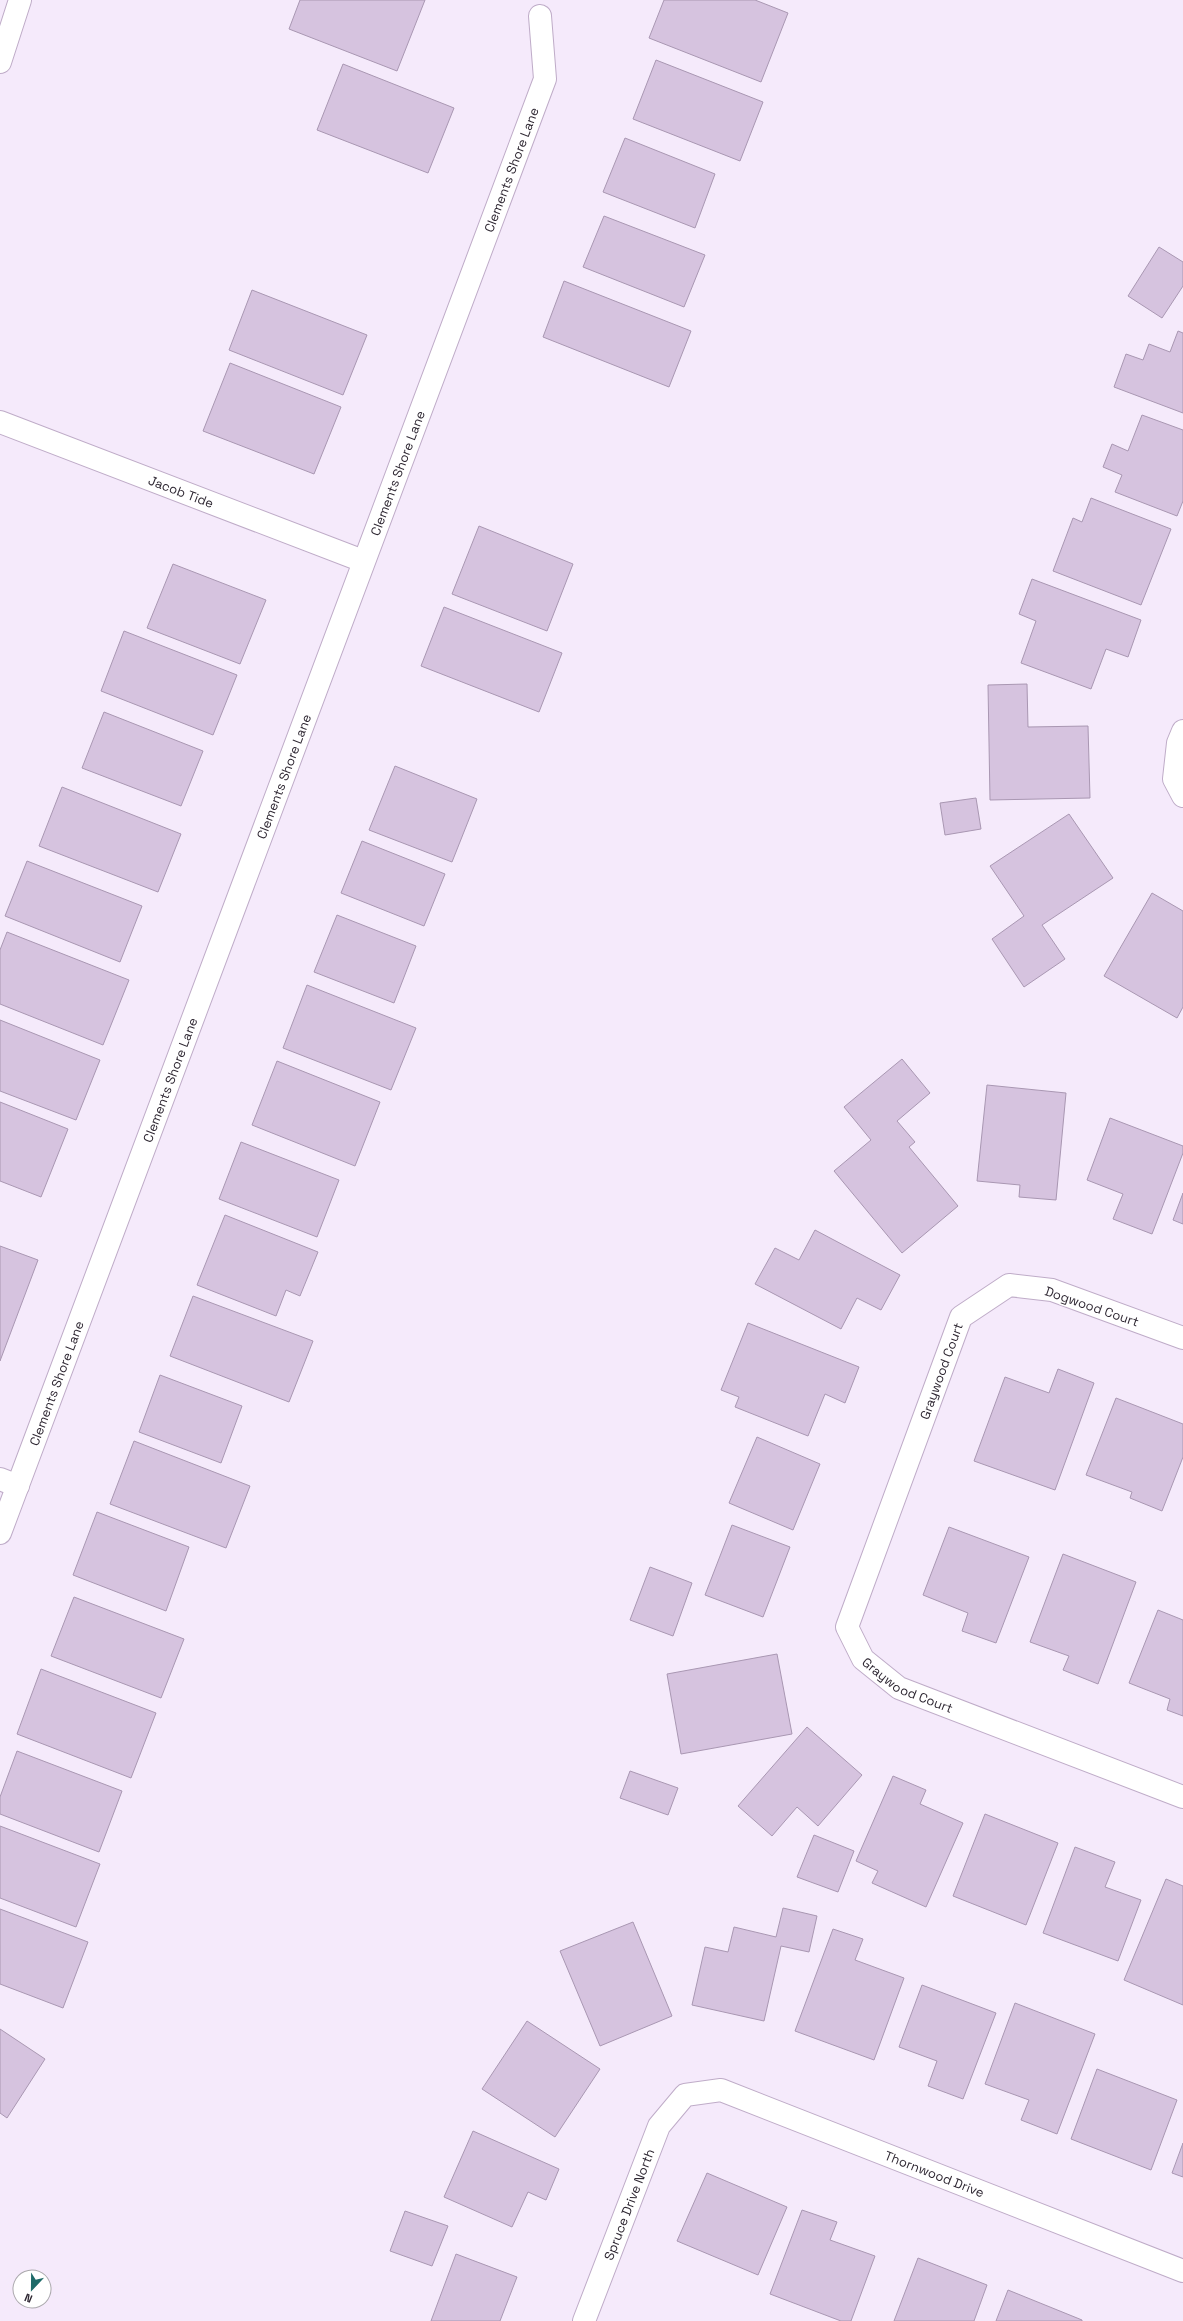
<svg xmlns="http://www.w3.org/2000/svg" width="1183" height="2321" font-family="'Space Grotesk',sans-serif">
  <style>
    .building { fill: #d6c3df; stroke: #a997b2 }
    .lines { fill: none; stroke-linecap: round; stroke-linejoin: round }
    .minor-casing { stroke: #bfacc8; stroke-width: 24 }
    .minor { stroke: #fff; stroke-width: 22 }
    .labels { text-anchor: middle; stroke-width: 3; stroke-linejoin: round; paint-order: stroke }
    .street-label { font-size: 13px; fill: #2e2732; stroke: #fff }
  </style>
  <rect width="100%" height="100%" fill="#f5eafb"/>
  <g class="building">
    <polygon points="300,0 425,0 397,71 289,29"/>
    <polygon points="664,0 755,0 788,13 761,82 649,38"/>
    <polygon points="656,60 763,102 740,161 633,119"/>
    <polygon points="343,64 454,108 428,173 317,130"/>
    <polygon points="625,138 715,174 695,228 603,192"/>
    <polygon points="604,216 705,255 684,307 583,267"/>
    <polygon points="1159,247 1183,262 1183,286 1162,318 1128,296"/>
    <polygon points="564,281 691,331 669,387 543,337"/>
    <polygon points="252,290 367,335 343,395 229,350"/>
    <polygon points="1178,331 1183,333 1183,413 1114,387 1126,354 1143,360 1149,344 1170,352"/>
    <polygon points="230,363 341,407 314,474 203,431"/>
    <polygon points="1142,415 1183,430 1183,501 1177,516 1115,492 1122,475 1103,467 1112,444 1128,451"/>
    <polygon points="1091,498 1171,529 1141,605 1053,571 1073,518 1082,522"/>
    <polygon points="479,526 573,564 547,631 452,594"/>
    <polygon points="173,564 266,600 240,664 147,628"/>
    <polygon points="1032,579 1141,620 1128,657 1106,649 1091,689 1021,663 1036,621 1019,614"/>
    <polygon points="444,607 562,653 539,712 421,666"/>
    <polygon points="124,631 237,675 213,735 101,691"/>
    <polygon points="1027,684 1028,727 1088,726 1090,798 990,800 988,685"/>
    <polygon points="104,712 203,751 181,806 82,768"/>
    <polygon points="395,766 477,799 452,862 369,830"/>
    <polygon points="62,787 181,834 158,892 39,846"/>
    <polygon points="976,798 981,829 945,835 940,803"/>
    <polygon points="1069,814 1113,878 1042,925 1065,959 1024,987 992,939 1024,916 990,866"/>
    <polygon points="362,841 445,874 424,926 341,893"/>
    <polygon points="27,861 142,906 120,962 5,916"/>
    <polygon points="1152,893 1183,911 1183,1007 1177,1018 1104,976"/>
    <polygon points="337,915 416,946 394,1003 314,972"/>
    <polygon points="7,932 129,980 103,1045 0,1004 0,950"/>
    <polygon points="307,985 416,1028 391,1090 283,1048"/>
    <polygon points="0,1020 100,1060 76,1120 0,1091"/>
    <polygon points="902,1059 930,1093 897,1121 915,1142 909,1147 958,1206 902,1253 834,1171 871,1140 844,1107"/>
    <polygon points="277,1061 380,1102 355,1166 252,1125"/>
    <polygon points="987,1085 1066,1093 1056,1200 1019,1197 1020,1185 977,1181"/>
    <polygon points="0,1102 68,1129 41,1197 0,1181"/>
    <polygon points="1110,1118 1183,1146 1183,1153 1152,1234 1113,1219 1123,1194 1087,1180"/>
    <polygon points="241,1142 339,1180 317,1237 219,1199"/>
    <polygon points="1183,1193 1183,1224 1173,1220"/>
    <polygon points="225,1215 318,1252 300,1296 286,1290 276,1316 197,1285"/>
    <polygon points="815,1230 900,1275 881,1310 857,1298 841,1329 755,1284 775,1248 799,1260"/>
    <polygon points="0,1246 38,1260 0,1361"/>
    <polygon points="193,1296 313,1341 289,1402 170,1356"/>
    <polygon points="748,1323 859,1367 845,1403 825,1394 808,1436 735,1407 739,1397 721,1390"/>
    <polygon points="1058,1369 1094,1383 1055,1490 974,1461 1005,1377 1049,1393"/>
    <polygon points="160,1375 242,1406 221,1463 139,1432"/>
    <polygon points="1116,1398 1183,1424 1183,1457 1162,1511 1130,1498 1132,1492 1086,1475"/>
    <polygon points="757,1437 820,1464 793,1530 729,1503"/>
    <polygon points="134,1441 250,1486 226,1548 110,1504"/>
    <polygon points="97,1512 189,1547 166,1611 73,1575"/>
    <polygon points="732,1525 790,1547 763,1617 705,1595"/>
    <polygon points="949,1527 1029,1557 996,1643 962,1631 968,1613 923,1595"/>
    <polygon points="1063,1554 1136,1582 1098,1684 1063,1670 1069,1656 1030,1642"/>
    <polygon points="650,1567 692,1583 673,1636 630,1620"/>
    <polygon points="74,1597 184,1639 161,1698 51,1656"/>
    <polygon points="1158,1610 1183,1620 1183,1716 1167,1710 1170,1699 1129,1683"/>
    <polygon points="777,1654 792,1734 681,1754 667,1674"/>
    <polygon points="41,1669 156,1713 131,1778 17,1734"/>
    <polygon points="807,1727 862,1775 818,1826 797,1807 772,1836 738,1806"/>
    <polygon points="17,1751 122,1791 99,1852 0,1814 0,1797"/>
    <polygon points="630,1771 678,1788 668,1815 620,1798"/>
    <polygon points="893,1776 926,1790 920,1804 963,1823 926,1907 872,1883 878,1871 856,1861"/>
    <polygon points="985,1814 1058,1843 1026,1925 953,1896"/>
    <polygon points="0,1826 100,1864 76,1927 0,1898"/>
    <polygon points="814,1835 854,1851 838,1892 797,1877"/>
    <polygon points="1075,1847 1115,1862 1105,1887 1141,1900 1118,1961 1043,1933"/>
    <polygon points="1166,1879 1183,1886 1183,2005 1124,1980"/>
    <polygon points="783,1908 817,1916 809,1952 781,1946 764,2021 692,2005 705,1947 728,1952 734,1927 776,1937"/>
    <polygon points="0,1909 88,1942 63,2008 0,1984"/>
    <polygon points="633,1922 672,2016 600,2046 560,1951"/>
    <polygon points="833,1929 863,1939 855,1960 904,1978 874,2060 795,2031"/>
    <polygon points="922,1985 996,2013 963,2099 928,2086 937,2061 899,2047"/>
    <polygon points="1015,2003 1095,2034 1057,2134 1021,2120 1029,2100 985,2084"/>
    <polygon points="527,2021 600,2069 555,2137 482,2089"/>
    <polygon points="0,2029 45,2059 7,2118 0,2113"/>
    <polygon points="1097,2069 1177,2100 1151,2170 1071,2139"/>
    <polygon points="473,2131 559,2169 546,2200 528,2192 512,2227 444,2197"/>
    <polygon points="1183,2143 1183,2177 1172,2173"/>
    <polygon points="707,2173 787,2207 758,2275 677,2241"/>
    <polygon points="802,2210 837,2222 830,2240 875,2256 851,2321 841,2321 770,2294"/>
    <polygon points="405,2211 448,2226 432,2266 390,2251"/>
    <polygon points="456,2254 517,2277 500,2321 431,2321"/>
    <polygon points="918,2258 987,2285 974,2321 894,2321"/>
    <polygon points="1008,2290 1082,2320 1082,2321 996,2321"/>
  </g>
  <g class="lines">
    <g class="minor-casing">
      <g id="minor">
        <polyline points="0,62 20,0"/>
        <path id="s1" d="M0 422 363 561"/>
        <polyline points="1183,731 1178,743 1174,779 1183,796"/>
        <path id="s2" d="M1183 1338 1052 1290 1009 1285 961 1317 847 1627 863 1659 899 1688 1183 1797"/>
        <polyline points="0,1479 18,1486"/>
        <path id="s3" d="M0 1533 545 79 540 16"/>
        <path id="s4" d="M584 2321 659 2126 685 2095 721 2090 1183 2271"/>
      </g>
    </g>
    <use href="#minor" class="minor"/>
  </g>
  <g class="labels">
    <g class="street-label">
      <text dy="5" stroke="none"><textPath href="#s3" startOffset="1456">Clements Shore Lane</textPath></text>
      <text dy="5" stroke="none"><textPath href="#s3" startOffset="1132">Clements Shore Lane</textPath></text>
      <text dy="5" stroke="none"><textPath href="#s1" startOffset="194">Jacob Tide</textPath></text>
      <text dy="5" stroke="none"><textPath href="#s3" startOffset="808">Clements Shore Lane</textPath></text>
      <text dy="5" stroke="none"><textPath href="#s3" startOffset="484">Clements Shore Lane</textPath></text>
      <text transform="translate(1092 1306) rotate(19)" y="5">Dogwood Court</text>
      <text transform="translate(941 1371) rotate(-70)" y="5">Graywood Court</text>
      <text dy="5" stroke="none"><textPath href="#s3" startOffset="160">Clements Shore Lane</textPath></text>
      <text dy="5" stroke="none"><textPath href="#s2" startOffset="659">Graywood Court</textPath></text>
      <text dy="5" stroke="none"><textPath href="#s4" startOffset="515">Thornwood Drive</textPath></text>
      <text dy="5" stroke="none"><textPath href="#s4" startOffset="125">Spruce Drive North</textPath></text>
    </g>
  </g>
  <g transform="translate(32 2289) rotate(202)"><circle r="19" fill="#ffffff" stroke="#aba9ad"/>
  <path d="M0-3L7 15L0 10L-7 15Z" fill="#1d6a68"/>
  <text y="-6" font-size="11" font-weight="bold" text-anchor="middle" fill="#2e2732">N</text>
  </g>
</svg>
